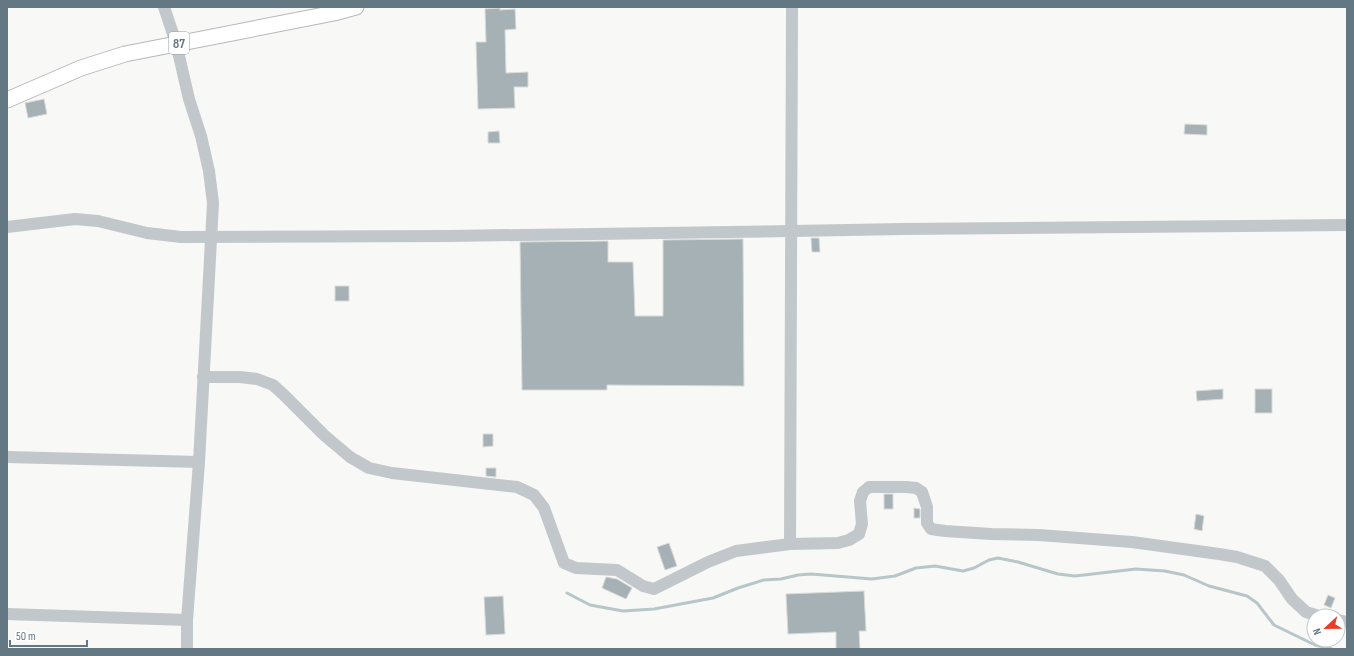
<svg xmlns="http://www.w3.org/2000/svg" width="1354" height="656" font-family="'Sofia Sans Condensed',sans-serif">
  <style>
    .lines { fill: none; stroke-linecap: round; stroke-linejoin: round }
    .stream { stroke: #b7c6c8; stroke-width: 3 }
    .building { fill: #a6b1b6; stroke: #dadad8 }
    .major-casing { stroke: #b3b9bc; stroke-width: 17 }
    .minor { stroke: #c1c7ca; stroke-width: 12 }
    .major { stroke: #fff; stroke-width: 15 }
    .labels { text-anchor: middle; stroke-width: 4; stroke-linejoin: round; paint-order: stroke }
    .shield { fill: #fff; stroke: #92a0a8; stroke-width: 1 }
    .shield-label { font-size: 13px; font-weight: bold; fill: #637882 }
  </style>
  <rect width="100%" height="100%" fill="#f8f8f6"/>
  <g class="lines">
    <polyline class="stream" points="567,593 590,605 623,611 654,609 713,598 738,588 764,580 781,579 798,575 811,574 872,579 895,576 916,568 935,566 963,571 974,568 989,560 998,558 1018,562 1058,574 1075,576 1136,569 1165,571 1184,575 1209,586 1247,596 1257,603 1274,625 1315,645 1332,649"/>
  </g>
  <g class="building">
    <polygon points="500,8 500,10 515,9 516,29 505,30 506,73 528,72 528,87 514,87 515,108 478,109 476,42 486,42 485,9"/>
    <polygon points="44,99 47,114 28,118 25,103"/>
    <polygon points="1185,124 1207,125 1207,135 1184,134"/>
    <polygon points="499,131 500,143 488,143 488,132"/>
    <polygon points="811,238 819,238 820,252 812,252"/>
    <polygon points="743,239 744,386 607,385 607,390 522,390 520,242 608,241 608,262 633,262 635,316 663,316 663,240"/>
    <rect x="335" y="286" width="14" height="15"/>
    <polygon points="1223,389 1223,399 1197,401 1196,391"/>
    <rect x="1255" y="389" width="17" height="24"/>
    <polygon points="483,434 493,434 493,446 483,447"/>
    <polygon points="486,468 496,468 496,477 486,476"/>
    <rect x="884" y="494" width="9" height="15"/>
    <polygon points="914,508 920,509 920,518 914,518"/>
    <polygon points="1196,514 1204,516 1202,531 1194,529"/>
    <polygon points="669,543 677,566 665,570 657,547"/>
    <polygon points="606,577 617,579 632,588 626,599 602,588"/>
    <polygon points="864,591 866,631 859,631 860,649 836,649 836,632 788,634 786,594"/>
    <polygon points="1328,595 1335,598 1331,608 1324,605"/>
    <polygon points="503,596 505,634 486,635 484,597"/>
  </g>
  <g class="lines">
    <g class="major-casing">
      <polyline id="major" points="7,100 81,68 125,54 334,13 356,7"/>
    </g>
    <g class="minor">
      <polyline points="164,7 176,43 189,99 201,136 209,171 213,203 199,462 187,620 187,649"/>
      <polyline points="7,227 75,219 98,221 147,233 181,237 449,236 792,231 902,229 1347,225"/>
      <polyline points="203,377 240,377 257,379 273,385 284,395 324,435 350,457 369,468 392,473 517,487 534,495 544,508 564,563 576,568 617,570 643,586 654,589 708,562 736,551 790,544 838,543 849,540 859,534 862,524 860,501 863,492 869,487 906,487 916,488 922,492 927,507 927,523 931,529 945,531 991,534 1039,535 1132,542 1219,554 1237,557 1265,566 1279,580 1292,599 1306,612 1319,616"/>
      <polyline points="7,457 199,462"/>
      <polyline points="790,544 792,7"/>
      <polyline points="7,614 187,620"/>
      <polyline points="1338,620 1347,622"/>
    </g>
    <use href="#major" class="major"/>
  </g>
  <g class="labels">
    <rect class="shield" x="169" y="32" width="20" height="22" rx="3"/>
    <g class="shield-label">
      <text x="179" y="48">87</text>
    </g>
  </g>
  <rect width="1354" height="656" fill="none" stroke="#637882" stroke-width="16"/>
  <g transform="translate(1326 628) rotate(248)"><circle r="19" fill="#ffffff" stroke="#c1c9cd"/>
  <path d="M0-3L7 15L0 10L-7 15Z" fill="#e83e26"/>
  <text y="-6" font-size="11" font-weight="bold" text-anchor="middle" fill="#637882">N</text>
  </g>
  <path d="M10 640v6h77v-6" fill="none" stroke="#637882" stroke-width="2"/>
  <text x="16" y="640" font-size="12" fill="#637882" stroke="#ffffff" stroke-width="3" paint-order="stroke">50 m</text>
</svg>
